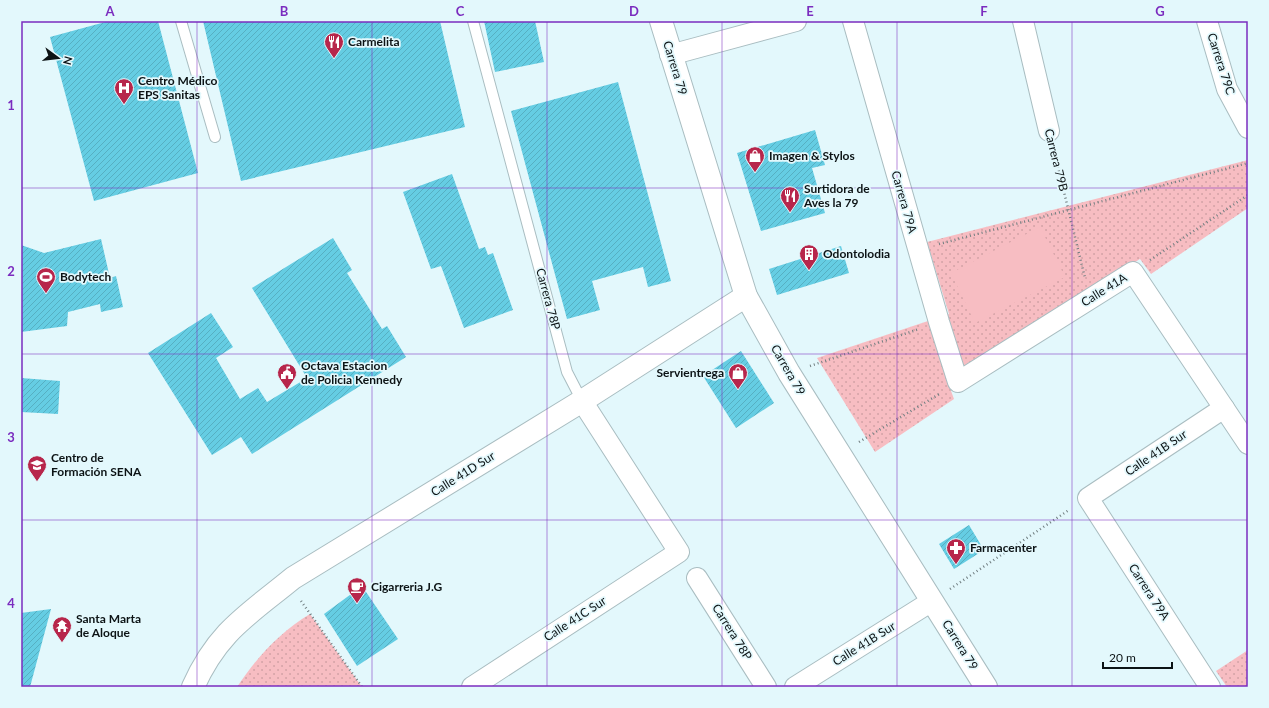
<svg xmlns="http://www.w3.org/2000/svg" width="1269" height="708" font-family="Lato,sans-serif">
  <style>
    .grass { fill: url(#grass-dots) }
    .pitch { fill: #f7bdc2 }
    .building { fill: url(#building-hatch) }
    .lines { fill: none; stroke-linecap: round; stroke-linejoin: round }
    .lane-casing { stroke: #a9bdc1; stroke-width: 12 }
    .street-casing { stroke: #a9bdc1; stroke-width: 22 }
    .secondary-casing { stroke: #a9bdc1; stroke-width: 24 }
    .path { stroke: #717e81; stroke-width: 2.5; stroke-dasharray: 1 3; stroke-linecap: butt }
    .lane { stroke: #fff; stroke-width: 10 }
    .street { stroke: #fff; stroke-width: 20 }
    .secondary { stroke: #fff; stroke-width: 22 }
    .grid { fill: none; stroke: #7b2cbf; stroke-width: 1; stroke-opacity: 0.55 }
    .labels { text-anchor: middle; stroke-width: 3.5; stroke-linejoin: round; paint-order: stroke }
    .poi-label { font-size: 12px; font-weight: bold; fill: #0c1315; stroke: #e3f8fc; text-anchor: start }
    .street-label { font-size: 12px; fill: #0c1315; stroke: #e3f8fc }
    .neatline { fill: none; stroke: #7b2cbf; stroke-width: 1.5 }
    .grid-label { font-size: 13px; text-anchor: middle; font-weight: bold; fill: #7b2cbf }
  </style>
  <defs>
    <pattern id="grass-dots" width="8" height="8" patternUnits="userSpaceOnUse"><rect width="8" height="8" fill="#f7bdc2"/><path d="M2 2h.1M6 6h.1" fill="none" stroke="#d3a2a6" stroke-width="1.8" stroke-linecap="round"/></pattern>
    <pattern id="building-hatch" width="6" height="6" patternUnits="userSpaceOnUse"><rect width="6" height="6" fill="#65cde3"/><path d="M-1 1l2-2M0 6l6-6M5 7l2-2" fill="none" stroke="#56afc2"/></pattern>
  </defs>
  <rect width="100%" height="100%" fill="#e3f8fc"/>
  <g class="grass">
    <polygon points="1248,160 1248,208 1151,274 1140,259 947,380 954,399 875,452 817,358 949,314 927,242"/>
    <path d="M310 614 362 687H237C256 658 280 632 310 614Z"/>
    <polygon points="1248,650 1248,687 1227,687 1216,671"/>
  </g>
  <polygon class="pitch" points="1040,227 1065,277 975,323 951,273"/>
  <g class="building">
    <polygon points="109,21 158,21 198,173 94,201 50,37"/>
    <polygon points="203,21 440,21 465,127 241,181"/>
    <polygon points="484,21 535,21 544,62 495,72"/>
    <polygon points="618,82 671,281 648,287 643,267 592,281 600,310 567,319 511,111"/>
    <polygon points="815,130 825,165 812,168 825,213 761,231 737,153"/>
    <polygon points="452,174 479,249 485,247 488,255 493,253 513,310 464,328 441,266 431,269 403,192"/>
    <polygon points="333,238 352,270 347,273 382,329 387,326 406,357 252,454 241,437 212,455 148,353 211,313 233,347 216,358 240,399 258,388 267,402 307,378 252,288"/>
    <polygon points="101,239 110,278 116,276 123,307 101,312 100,304 68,312 67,326 21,332 21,245 44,253"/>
    <polygon points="841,246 849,273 777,295 769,269"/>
    <polygon points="741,351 774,403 736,428 703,376"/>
    <polygon points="21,378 60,381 58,414 21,412"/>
    <polygon points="969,525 984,550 954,569 939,544"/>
    <polygon points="362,586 398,639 357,666 324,614"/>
    <polygon points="51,609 30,687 21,687 21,613"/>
  </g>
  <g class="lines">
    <g class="lane-casing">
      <g id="lane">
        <polyline points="181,21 215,137"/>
        <polyline points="473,21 567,372 582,401"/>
      </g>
    </g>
    <g class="street-casing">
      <g id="street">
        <polyline points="853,21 939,322 958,382 1133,272 1248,444"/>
        <polyline points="1023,21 1049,131"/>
        <polyline points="1207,21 1227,89 1248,128"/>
        <polyline points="670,55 796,21"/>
        <polyline points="697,578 766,687"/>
        <polyline points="472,687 679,552 582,401"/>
        <polyline points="795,687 932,601"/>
        <polyline points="1210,687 1088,498 1224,408"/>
      </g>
    </g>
    <g class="secondary-casing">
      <g id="secondary">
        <polyline points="661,21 746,296 789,373 986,687"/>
        <path d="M193 687C218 631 248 615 293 578L582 401 746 296"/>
      </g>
    </g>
    <g class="path">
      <polyline points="1054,151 1085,278"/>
      <polyline points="939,244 1248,163"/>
      <polyline points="1150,260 1248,195"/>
      <polyline points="810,366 919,329"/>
      <polyline points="859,442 941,393"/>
      <polyline points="950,589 1069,510"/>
      <polyline points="301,601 362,687"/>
    </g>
    <use href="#lane" class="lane"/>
    <use href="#street" class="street"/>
    <use href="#secondary" class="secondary"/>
  </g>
  <path class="grid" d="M197 21V687M372 21V687M547 21V687M722 21V687M897 21V687M1072 21V687M21 188H1248M21 354H1248M21 520H1248"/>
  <defs>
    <g id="restaurant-pin" transform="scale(1)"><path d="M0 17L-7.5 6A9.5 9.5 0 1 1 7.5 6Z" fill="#b7264b" stroke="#e3f8fc"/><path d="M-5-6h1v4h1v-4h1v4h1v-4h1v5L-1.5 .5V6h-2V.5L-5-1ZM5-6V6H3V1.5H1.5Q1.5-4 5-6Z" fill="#fff"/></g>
    <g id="hospital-pin" transform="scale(1)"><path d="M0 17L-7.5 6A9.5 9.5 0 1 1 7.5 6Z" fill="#b7264b" stroke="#e3f8fc"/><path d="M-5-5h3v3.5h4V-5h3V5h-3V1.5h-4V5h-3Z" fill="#fff"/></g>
    <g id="shop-pin" transform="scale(1)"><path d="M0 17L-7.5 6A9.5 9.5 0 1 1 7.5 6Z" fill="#b7264b" stroke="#e3f8fc"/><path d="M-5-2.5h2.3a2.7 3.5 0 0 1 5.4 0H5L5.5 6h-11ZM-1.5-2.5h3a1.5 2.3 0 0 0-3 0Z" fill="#fff"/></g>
    <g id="building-pin" transform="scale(1)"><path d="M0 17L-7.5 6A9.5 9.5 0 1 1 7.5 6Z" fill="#b7264b" stroke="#e3f8fc"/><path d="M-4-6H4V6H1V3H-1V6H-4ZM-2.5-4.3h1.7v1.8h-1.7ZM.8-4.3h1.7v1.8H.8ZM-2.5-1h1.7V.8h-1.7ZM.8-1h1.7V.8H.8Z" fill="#fff"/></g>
    <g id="stadium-pin" transform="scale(1)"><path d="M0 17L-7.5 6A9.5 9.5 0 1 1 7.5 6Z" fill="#b7264b" stroke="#e3f8fc"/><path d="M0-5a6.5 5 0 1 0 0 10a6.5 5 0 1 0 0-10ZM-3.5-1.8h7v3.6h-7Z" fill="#fff"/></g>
    <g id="civic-pin" transform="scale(1)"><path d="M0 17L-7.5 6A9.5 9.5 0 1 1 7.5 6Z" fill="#b7264b" stroke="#e3f8fc"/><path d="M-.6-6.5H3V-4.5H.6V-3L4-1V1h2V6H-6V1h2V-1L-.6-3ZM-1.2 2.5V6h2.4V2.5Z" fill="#fff"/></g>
    <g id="university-pin" transform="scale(1)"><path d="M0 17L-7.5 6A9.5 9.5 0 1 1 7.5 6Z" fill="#b7264b" stroke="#e3f8fc"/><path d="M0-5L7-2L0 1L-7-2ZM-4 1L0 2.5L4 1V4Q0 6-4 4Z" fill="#fff"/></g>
    <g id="pharmacy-pin" transform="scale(1)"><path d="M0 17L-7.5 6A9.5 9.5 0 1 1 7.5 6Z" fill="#b7264b" stroke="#e3f8fc"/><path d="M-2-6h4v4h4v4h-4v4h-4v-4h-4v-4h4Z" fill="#fff"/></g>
    <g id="cafe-pin" transform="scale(1)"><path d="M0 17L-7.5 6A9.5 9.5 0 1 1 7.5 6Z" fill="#b7264b" stroke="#e3f8fc"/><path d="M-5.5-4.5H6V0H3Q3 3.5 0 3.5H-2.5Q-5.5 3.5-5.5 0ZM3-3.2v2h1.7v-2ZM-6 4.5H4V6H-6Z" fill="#fff"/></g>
    <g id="temple-pin" transform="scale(1)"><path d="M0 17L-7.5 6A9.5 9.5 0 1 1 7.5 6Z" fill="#b7264b" stroke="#e3f8fc"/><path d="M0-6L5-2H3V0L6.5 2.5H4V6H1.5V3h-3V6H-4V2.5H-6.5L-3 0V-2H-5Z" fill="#fff"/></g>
  </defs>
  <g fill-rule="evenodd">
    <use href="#restaurant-pin" x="334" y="42"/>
    <use href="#hospital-pin" x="124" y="88"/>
    <use href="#shop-pin" x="755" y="156"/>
    <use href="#restaurant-pin" x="790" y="196"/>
    <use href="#building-pin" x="809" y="254"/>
    <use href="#stadium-pin" x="46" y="277"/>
    <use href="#civic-pin" x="287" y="373"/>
    <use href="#shop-pin" x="738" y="373"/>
    <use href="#university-pin" x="37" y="465"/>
    <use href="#pharmacy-pin" x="956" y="548"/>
    <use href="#cafe-pin" x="357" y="587"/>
    <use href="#temple-pin" x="62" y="626"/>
  </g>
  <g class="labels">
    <g class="poi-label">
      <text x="348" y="46">Carmelita</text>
      <text x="138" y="85">Centro Médico<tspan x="138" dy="14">EPS Sanitas</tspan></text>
      <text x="769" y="160">Imagen &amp; Stylos</text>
      <text x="804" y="193">Surtidora de<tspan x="804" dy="14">Aves la 79</tspan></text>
      <text x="823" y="258">Odontolodia</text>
      <text x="60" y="281">Bodytech</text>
      <text x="301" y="370">Octava Estacion<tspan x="301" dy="14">de Policia Kennedy</tspan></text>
      <text x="724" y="377" text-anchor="end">Servientrega</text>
      <text x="51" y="462">Centro de<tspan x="51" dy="14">Formación SENA</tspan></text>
      <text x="970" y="552">Farmacenter</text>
      <text x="371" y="591">Cigarreria J.G</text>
      <text x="76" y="623">Santa Marta<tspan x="76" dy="14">de Aloque</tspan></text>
    </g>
    <g class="street-label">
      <text transform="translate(1221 64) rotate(72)" y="4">Carrera 79C</text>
      <text transform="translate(675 68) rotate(73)" y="4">Carrera 79</text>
      <text transform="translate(1056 160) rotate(76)" y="4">Carrera 79B</text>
      <text transform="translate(904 202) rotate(74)" y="4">Carrera 79A</text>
      <text transform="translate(1104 290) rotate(-32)" y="4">Calle 41A</text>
      <text transform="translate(548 299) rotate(75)" y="4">Carrera 78P</text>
      <text transform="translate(788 370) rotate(60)" y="4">Carrera 79</text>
      <text transform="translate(1156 453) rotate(-34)" y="4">Calle 41B Sur</text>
      <text transform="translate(463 474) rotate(-32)" y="4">Calle 41D Sur</text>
      <text transform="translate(1149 592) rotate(57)" y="4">Carrera 79A</text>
      <text transform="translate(575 619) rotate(-33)" y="4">Calle 41C Sur</text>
      <text transform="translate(732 632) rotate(58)" y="4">Carrera 78P</text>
      <text transform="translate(864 644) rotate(-32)" y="4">Calle 41B Sur</text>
      <text transform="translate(960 645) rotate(58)" y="4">Carrera 79</text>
    </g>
  </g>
  <rect width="1269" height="708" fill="none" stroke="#e3f8fc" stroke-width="44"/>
  <g transform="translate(58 58) rotate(105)" stroke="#e3f8fc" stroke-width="3" paint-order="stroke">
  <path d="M0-3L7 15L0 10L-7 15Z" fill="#0c1315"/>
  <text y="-6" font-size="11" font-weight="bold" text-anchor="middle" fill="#0c1315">N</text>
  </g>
  <path d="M1103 662v6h69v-6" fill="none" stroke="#0c1315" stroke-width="2"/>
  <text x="1109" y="662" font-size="12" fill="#0c1315" stroke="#e3f8fc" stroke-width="3" paint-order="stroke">20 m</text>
  <rect x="22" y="22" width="1225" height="664" class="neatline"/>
  <g class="grid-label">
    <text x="110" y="16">A</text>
    <text x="284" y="16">B</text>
    <text x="460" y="16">C</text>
    <text x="634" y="16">D</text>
    <text x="810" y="16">E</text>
    <text x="984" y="16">F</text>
    <text x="1160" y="16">G</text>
    <text x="11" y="110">1</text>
    <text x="11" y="276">2</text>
    <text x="11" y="442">3</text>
    <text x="11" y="608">4</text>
  </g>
</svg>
